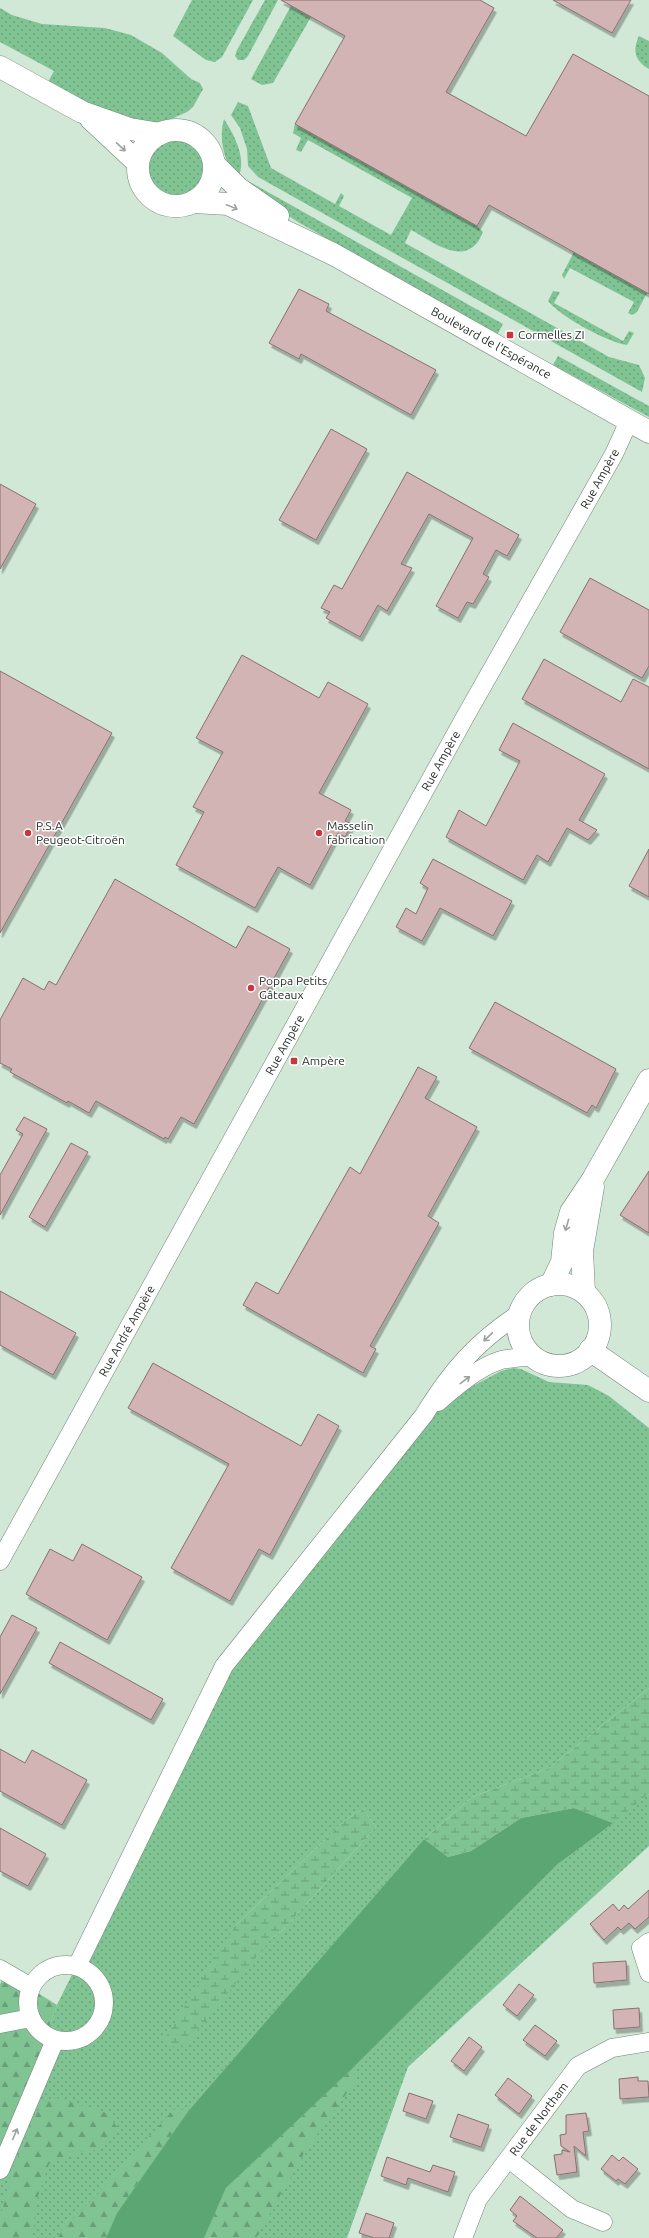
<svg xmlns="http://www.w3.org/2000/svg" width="649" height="2238" font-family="Ubuntu,sans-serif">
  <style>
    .grass { fill: url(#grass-dots); fill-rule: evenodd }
    .forest { fill: url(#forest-firs) }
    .wetland { fill: url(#wetland-marsh) }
    .water { fill: #5ba673 }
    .building { fill: #d1b4b3; stroke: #886f6d; filter: url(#shadow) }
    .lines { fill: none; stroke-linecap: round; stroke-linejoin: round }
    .minor-casing { stroke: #718576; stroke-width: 19 }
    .tertiary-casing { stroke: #718576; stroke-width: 23 }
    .minor { stroke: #fff; stroke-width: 18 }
    .tertiary { stroke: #fff; stroke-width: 22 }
    .oneway { stroke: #9da19f }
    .poi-dot { fill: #c63741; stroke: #fff; stroke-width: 1.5 }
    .labels { text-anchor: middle; stroke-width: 3; stroke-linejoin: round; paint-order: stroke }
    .poi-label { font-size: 12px; fill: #262f29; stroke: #fff; text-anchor: start }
    .street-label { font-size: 12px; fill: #262f29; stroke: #fff }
  </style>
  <defs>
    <pattern id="grass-dots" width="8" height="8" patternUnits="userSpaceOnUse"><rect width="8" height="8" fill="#80c494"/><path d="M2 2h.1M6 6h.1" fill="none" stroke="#69a079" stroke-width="1.8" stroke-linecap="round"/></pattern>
    <pattern id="forest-firs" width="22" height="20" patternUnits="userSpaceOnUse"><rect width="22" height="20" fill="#80c494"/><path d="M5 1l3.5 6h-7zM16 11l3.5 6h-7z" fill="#69a079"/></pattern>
    <pattern id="wetland-marsh" width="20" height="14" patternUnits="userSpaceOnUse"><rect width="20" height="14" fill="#80c494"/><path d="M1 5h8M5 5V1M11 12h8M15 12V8" fill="none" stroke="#69a079"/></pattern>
    <filter id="shadow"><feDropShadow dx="2.5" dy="4.5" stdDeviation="0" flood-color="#0004"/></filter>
  </defs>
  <rect width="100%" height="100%" fill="#d2e8d7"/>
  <g class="grass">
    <polygon points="192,0 253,0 222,57 215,62 206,60 173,36"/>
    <polygon points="265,0 278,0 248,56 244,60 238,60 235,56 237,50"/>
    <polygon points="291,6 311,17 273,83 262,85 251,79"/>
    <polygon points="0,8 12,15 42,24 105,28 131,35 162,53 191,79 200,83 203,89 193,107 187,112 171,119 152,124 121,121 48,82 54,71 0,42"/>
    <path d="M639 36 649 41V69C635 61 632 51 639 36Z"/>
    <path d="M238 102 248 106 271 168 335 204 341 193 344 196 339 206 391 235 412 198 308 140 301 152 296 150 301 138 293 133 295 124 477 226 483 232C481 236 479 242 475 245 457 263 429 239 411 230L405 243 609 357 639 365 645 378 642 392 258 177 248 166 247 149 240 128 231 115Z"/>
    <path d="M224 119C235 136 248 161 237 180 225 163 218 140 224 119Z"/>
    <circle cx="176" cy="168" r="27"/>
    <polygon points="248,181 503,324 497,335 298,222 244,187"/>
    <polygon points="574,252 647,293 637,312 632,315 628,313 634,302 570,268 564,279 562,275"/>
    <path d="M553 291 560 292 554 303 623 341 629 331 634 333 627 345C607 342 561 317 548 301Z"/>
    <polygon points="558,356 649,406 649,417 553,365"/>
    <path d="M513 1368 521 1369 549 1382 588 1385 609 1396 649 1428V1688L549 1768 472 1797 424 1839 189 2110 117 2213 106 2238H0V2164L57 2005 224 1666 424 1412 501 1371ZM363 1809 376 1827 282 1931 271 1939 236 1925 345 1820Z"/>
    <polygon points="649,1794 649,1846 408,2067 347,2238 204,2238 226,2188 354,2067 558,1864"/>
  </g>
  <g class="forest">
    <polygon points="6,1973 57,2005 0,2164 0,1984"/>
    <polygon points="354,2067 355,2082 307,2148 256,2238 204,2238 226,2188"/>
    <polygon points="53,2097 107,2113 119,2130 100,2149 82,2152 49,2164 35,2205 33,2238 0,2238 0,2213 3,2208 11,2172 41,2104"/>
    <polygon points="173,2110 189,2110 117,2213 106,2238 58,2238 63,2228 97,2195"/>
  </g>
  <g class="wetland">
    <polygon points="649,1688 649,1794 613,1823 574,1808 521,1818 471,1851 448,1857 424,1839 472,1797 549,1768"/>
    <polygon points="363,1809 376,1827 282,1931 271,1939 187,2044 176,2047 163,2041 236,1925 345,1820"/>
  </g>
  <polygon class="water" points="574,1808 613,1823 558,1864 354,2067 226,2188 204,2238 106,2238 117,2213 189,2110 424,1839 448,1857 471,1851 521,1818"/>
  <g class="building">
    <polygon points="281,0 480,0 494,8 446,92 526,136 573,54 649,96 649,294 489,205 477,226 295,124 345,36"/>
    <polygon points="553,0 631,0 612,33"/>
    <polygon points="299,289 329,304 326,311 436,370 411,415 301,354 299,359 269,343"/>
    <polygon points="331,429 367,449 316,540 279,520"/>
    <polygon points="407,472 519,535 507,556 496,550 483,574 489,577 473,604 467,602 458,618 436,606 473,538 429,514 401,564 412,568 387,611 378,605 360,637 326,618 330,612 321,608 334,585 342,589"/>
    <polygon points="0,484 36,504 0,569"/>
    <polygon points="590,578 649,610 649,666 642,678 560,632"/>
    <polygon points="242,655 319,698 328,682 368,704 319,793 351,810 345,821 352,824 345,837 338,833 310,885 278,867 255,908 176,865 204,812 193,807 223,752 196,738"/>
    <polygon points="544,659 621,702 633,679 649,687 649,769 522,699"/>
    <polygon points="0,671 112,733 0,933"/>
    <polygon points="513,723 605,774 579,820 597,830 588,840 567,828 548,862 537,855 523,880 446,837 459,810 486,826 520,761 499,750"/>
    <polygon points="649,849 649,897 629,886"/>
    <polygon points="433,859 512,901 493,936 440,908 422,941 396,927 406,908 416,914 428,888 420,883"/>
    <polygon points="115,879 236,948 248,926 290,949 194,1124 181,1117 168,1139 165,1137 164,1139 96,1101 89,1113 68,1101 67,1103 10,1072 12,1069 0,1063 0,1020 23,978 44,990 49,981 56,985"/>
    <polygon points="495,1002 616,1069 596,1108 592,1105 587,1113 469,1048"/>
    <polygon points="418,1067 437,1077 425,1098 477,1127 428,1216 439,1223 370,1346 376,1349 363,1373 243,1305 256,1282 278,1294 350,1167 360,1174"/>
    <polygon points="24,1117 47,1129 0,1215 0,1175 23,1134 16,1130"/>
    <polygon points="71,1143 88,1152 45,1227 29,1217"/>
    <polygon points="649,1171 649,1233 620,1215"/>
    <polygon points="0,1291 76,1333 53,1375 0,1345"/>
    <polygon points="153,1363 301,1446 318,1414 339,1426 270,1555 259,1549 230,1601 171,1568 229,1464 128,1408"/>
    <polygon points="82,1544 142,1577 107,1640 26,1594 50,1549 73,1561"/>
    <polygon points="12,1615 37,1628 0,1694 0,1637"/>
    <polygon points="60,1642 163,1699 151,1720 49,1663"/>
    <polygon points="0,1749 25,1763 32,1750 87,1780 62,1825 0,1791"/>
    <polygon points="0,1828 46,1854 28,1886 0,1871"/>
    <polygon points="649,1890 649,1917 635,1929 629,1923 621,1930 618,1927 604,1940 590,1924 613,1904 619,1911 624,1905 628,1909"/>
    <polygon points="626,1961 627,1980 594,1983 593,1963"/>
    <polygon points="519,1984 534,1995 517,2016 503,2005"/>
    <polygon points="639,2008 640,2027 614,2029 613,2010"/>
    <polygon points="535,2025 557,2041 545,2056 523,2040"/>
    <polygon points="469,2037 482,2047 464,2071 451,2061"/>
    <polygon points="638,2077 638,2081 648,2081 649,2097 620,2099 619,2079"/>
    <polygon points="508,2078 532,2096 519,2114 495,2095"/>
    <polygon points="409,2093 433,2101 426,2119 403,2111"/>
    <polygon points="586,2113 589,2131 583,2132 586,2156 574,2146 577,2172 557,2175 554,2155 562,2154 562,2150 570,2152 561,2146 560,2135 566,2134 566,2115"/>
    <polygon points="458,2114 489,2125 481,2147 450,2137"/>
    <polygon points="612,2155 619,2161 623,2157 638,2169 625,2184 618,2179 616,2181 601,2169"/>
    <polygon points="387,2157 430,2172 433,2165 455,2172 448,2192 408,2178 406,2185 381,2176"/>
    <polygon points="520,2196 563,2230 556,2238 537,2238 513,2221 517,2216 510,2210"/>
    <polygon points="366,2213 394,2223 389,2238 374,2238 359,2233"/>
  </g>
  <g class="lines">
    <g class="minor-casing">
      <g id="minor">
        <path d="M438 1402C457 1386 477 1368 501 1360 511 1358 523 1357 533 1356"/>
        <polyline points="0,1561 465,717 614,454 629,421"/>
        <polyline points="649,1942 641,1948 649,1973"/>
        <circle cx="66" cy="2003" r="38"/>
        <path d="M77 1966 224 1666 424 1415C450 1372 477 1341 519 1314"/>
        <polyline points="0,1969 31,1987"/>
        <polyline points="0,2024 31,2018"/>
        <polyline points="509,2159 572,2209 603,2222"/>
        <polyline points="0,2170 55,2040"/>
        <polyline points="463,2238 478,2199 578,2066 612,2048 649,2042"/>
      </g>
    </g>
    <g class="tertiary-casing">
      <g id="tertiary">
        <polyline points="0,67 82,112 130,129 160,134"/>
        <polyline points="91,119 138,163"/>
        <circle cx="176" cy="168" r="38"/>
        <polyline points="214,164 238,188 278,216"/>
        <polyline points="194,202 228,204 333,254 649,432"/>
        <circle cx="559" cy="1325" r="41"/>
        <polyline points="551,1285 562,1262 565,1233 571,1212 593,1179 649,1080"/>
        <polyline points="584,1292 582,1251 593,1187"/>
        <polyline points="590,1350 649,1391"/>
      </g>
    </g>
    <use href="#minor" class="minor"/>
    <use href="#tertiary" class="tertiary"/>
  </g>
  <defs><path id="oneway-shaft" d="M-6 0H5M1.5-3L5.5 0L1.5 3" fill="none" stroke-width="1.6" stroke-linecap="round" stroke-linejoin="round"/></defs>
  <g class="oneway">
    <use href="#oneway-shaft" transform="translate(121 147) rotate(43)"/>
    <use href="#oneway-shaft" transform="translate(232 207) rotate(22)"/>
    <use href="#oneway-shaft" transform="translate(567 1225) rotate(106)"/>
    <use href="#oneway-shaft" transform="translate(488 1337) rotate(137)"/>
    <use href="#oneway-shaft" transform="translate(465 1380) rotate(-37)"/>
    <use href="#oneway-shaft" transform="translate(15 2134) rotate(-67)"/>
  </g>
  <g class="poi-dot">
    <rect x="506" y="331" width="8" height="8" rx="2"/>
    <circle cx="28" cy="833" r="4"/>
    <circle cx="319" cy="833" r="4"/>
    <circle cx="251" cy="988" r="4"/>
    <rect x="290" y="1057" width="8" height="8" rx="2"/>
  </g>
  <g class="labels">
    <g class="poi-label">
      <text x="518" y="339">Cormelles ZI</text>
      <text x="36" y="830">P.S.A<tspan x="36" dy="14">Peugeot-Citroën</tspan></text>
      <text x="327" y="830">Masselin<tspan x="327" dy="14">fabrication</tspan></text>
      <text x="259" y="985">Poppa Petits<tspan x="259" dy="14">Gâteaux</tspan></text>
      <text x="302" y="1065">Ampère</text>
    </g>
    <g class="street-label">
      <text transform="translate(491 343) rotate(29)" y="4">Boulevard de l'Espérance</text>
      <text transform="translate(600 479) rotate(-61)" y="4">Rue Ampère</text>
      <text transform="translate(441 761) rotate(-61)" y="4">Rue Ampère</text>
      <text transform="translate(285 1045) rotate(-61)" y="4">Rue Ampère</text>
      <text transform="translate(127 1331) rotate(-61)" y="4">Rue André Ampère</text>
      <text transform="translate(539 2119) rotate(-53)" y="4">Rue de Northam</text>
    </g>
  </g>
</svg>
